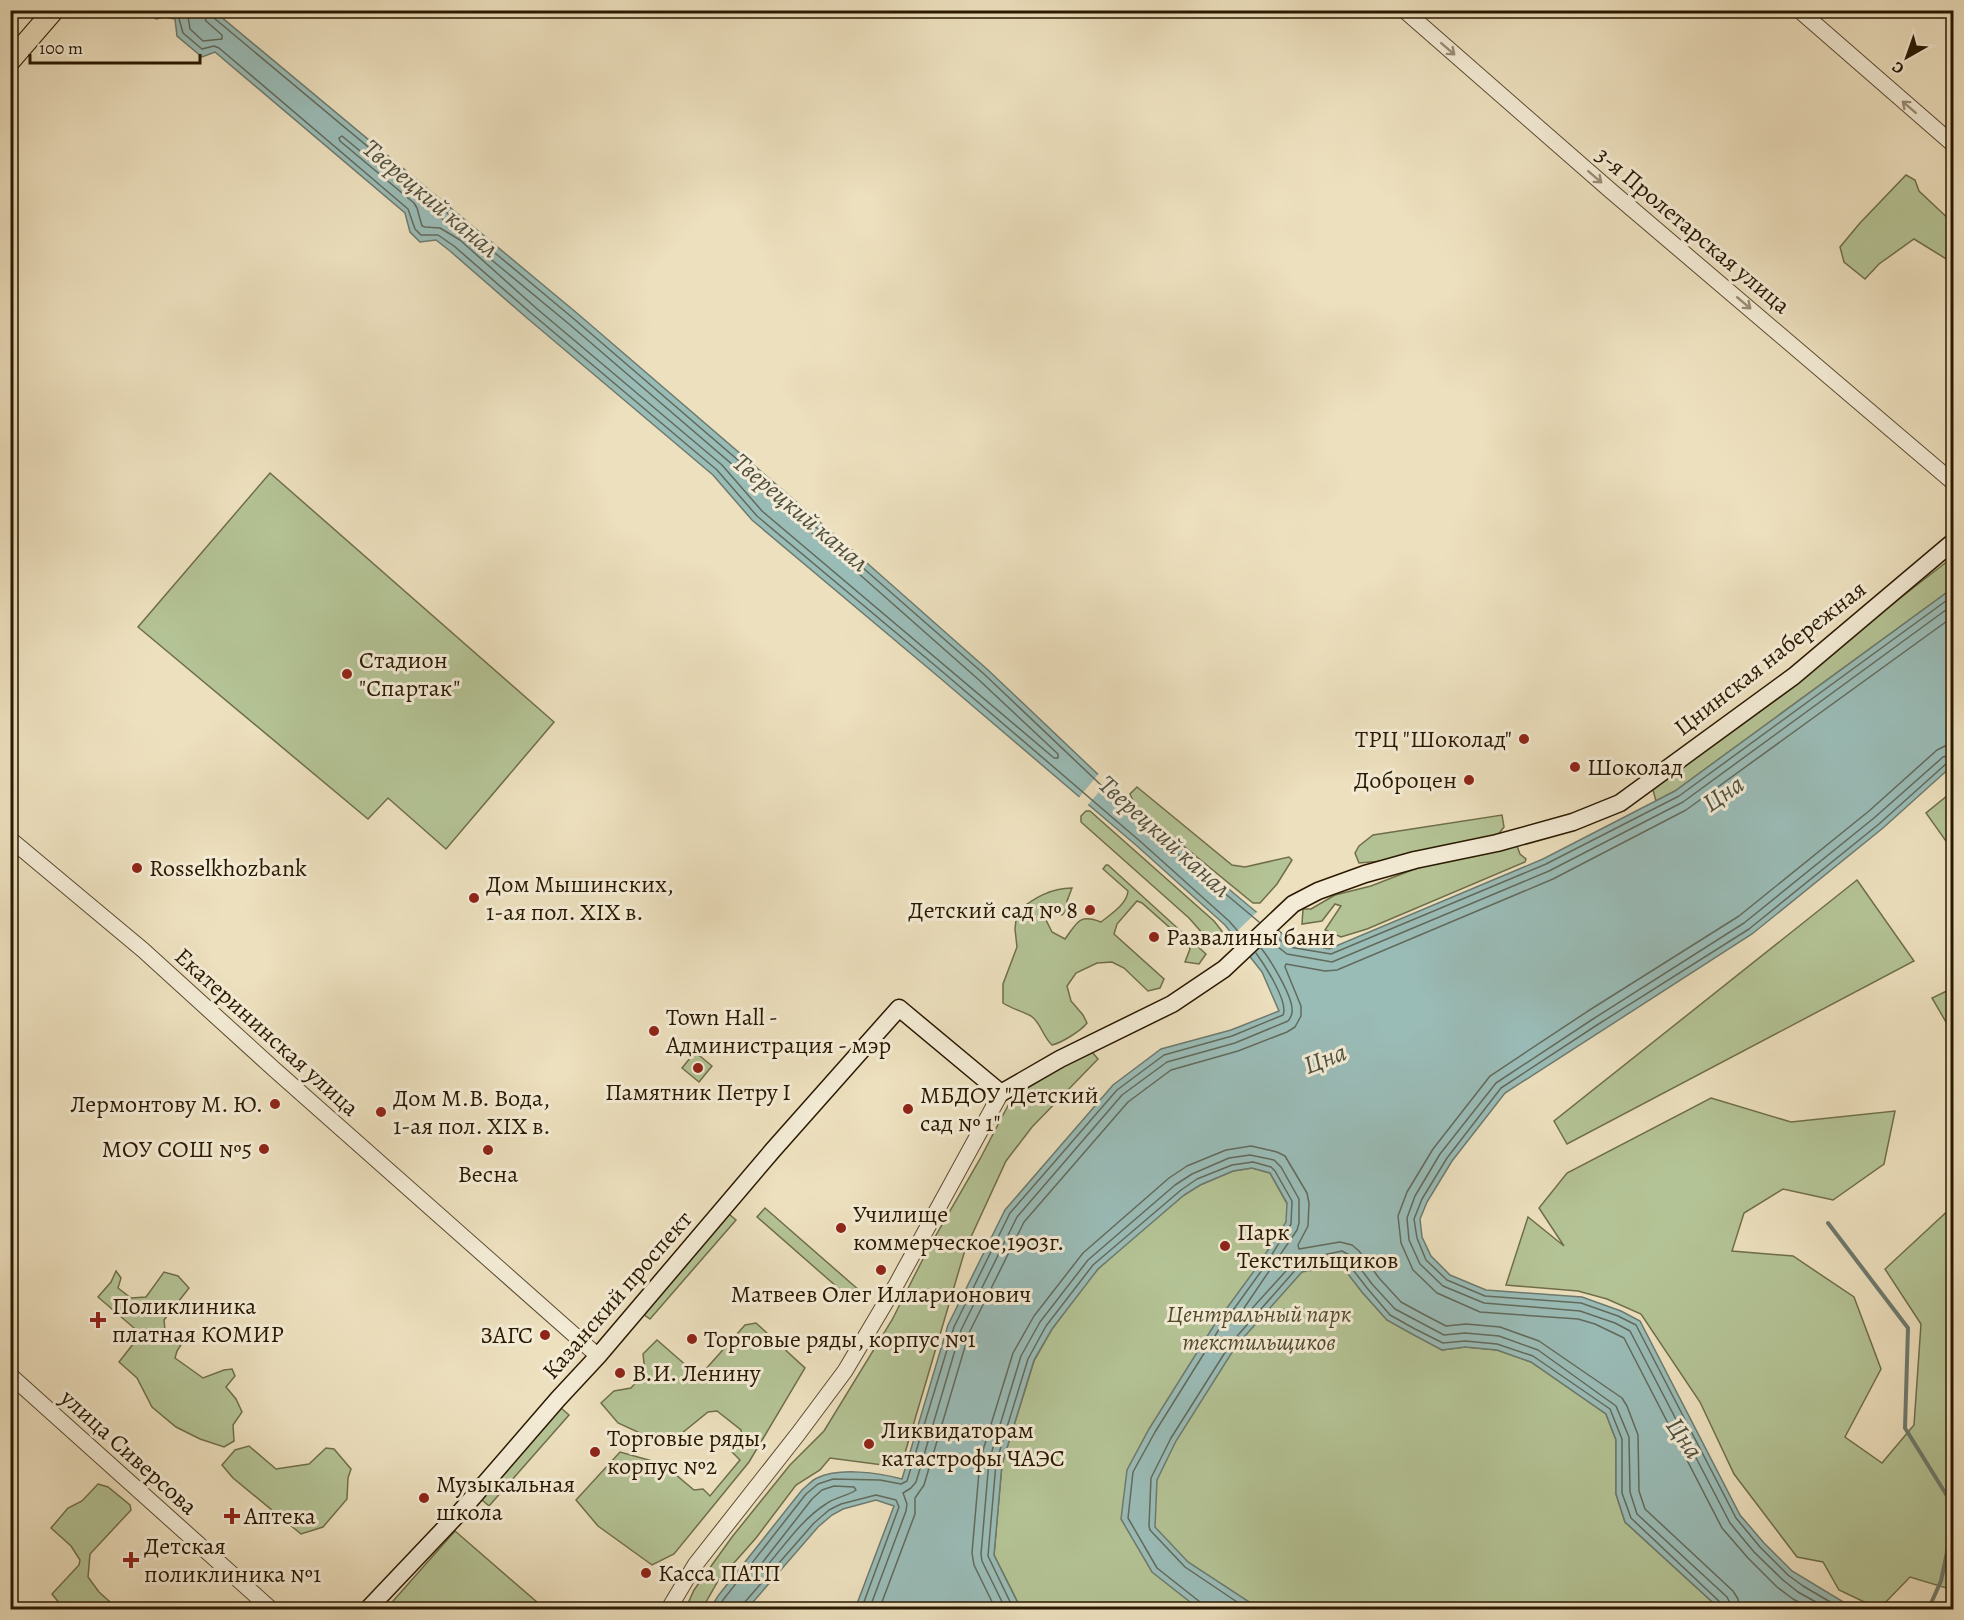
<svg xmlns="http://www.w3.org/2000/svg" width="1964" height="1620" font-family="Alegreya,serif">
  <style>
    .green { fill: #b4c395; stroke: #6f6e4a; stroke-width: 1.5 }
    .water { fill: #9abcb7; stroke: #6d7a6e; stroke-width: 1.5 }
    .pier { fill: #ede0be }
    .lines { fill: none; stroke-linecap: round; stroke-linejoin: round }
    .shore { stroke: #626a5c; stroke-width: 1.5 }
    .stream { stroke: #6d7a6e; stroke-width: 4 }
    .tertiary-casing { stroke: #5b4a30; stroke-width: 17 }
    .secondary-casing { stroke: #2a1800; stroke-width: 19 }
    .trunk-casing { stroke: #2a1800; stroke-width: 22 }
    .tertiary { stroke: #f3ebd5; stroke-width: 15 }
    .secondary { stroke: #f3ebd5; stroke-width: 16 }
    .trunk { stroke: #ede0be; stroke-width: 20 }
    .oneway { stroke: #998c75 }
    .poi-dot { fill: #8f2418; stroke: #f3ebd5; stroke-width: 2 }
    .labels { text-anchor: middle; stroke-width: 6; stroke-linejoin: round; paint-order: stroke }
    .street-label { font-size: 24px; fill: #2a1800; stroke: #f3ebd5 }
    .poi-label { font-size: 24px; fill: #2a1800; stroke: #f3ebd5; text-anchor: start }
    .park-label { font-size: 24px; font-style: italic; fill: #534b2d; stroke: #f3ebd5 }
    .water-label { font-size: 26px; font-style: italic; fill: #515140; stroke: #f3ebd5 }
  </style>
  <rect width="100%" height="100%" fill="#ede0be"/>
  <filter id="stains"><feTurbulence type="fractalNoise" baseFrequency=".00333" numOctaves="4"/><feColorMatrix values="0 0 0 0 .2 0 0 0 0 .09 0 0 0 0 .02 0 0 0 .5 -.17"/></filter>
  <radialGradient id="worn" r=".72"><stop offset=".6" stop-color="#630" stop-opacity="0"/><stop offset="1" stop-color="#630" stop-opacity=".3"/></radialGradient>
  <g class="green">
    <polygon points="1906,175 1915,180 1919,191 1953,223 1953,271 1948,260 1914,239 1879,264 1865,279 1844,262 1840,247 1860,223"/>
    <polygon points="270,473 554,722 446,849 388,798 368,819 138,627"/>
    <polygon points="1953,557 1953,588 1675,791 1656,801 1653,790"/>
    <polygon points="1137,787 1232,865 1245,867 1289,857 1292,860 1277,884 1260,903 1253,903 1136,807 1130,794"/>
    <polygon points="1953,791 1953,851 1926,813"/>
    <polygon points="1086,811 1090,811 1214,921 1225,935 1217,945 1212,944 1189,918 1081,822 1081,816"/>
    <polygon points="1502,815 1504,827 1497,836 1395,860 1359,863 1355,853 1359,846 1373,835"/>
    <polygon points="1517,846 1520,854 1526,859 1525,862 1367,929 1341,937 1325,930 1341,906 1335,904 1322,921 1302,924 1303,909 1311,909 1335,895 1371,886 1430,863"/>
    <path d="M1106 865H1108L1206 954 1199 964 1185 962 1190 949 1187 943 1142 903 1137 901 1117 924 1114 934 1164 979 1160 988 1148 991 1124 968 1112 962 1097 963 1076 973 1067 986 1071 1001 1083 1015 1087 1023C1081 1031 1061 1043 1052 1045 1043 1037 1041 1023 1031 1016 1022 1011 1012 1009 1003 1003V984L1017 947 1015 929 1017 911C1035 898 1050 888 1072 888L1067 901 1066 911 1062 915 1049 912 1044 916 1052 932 1065 939C1077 923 1079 913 1101 922 1111 914 1127 904 1128 891L1103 869Z"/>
    <polygon points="1857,880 1914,961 1567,1144 1554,1121"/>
    <polygon points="1953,988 1953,1034 1932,998"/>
    <polygon points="695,1052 712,1066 699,1082 682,1068"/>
    <polygon points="1092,1052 1098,1059 1032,1127 1006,1161 965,1250 902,1463 898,1467 830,1458 820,1470 796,1485 756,1538 718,1581 702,1609 685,1610 694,1590 732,1537 790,1465 824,1431 892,1320 928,1249 980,1159 1012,1098 1064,1065"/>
    <polygon points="1711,1098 1791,1122 1895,1111 1884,1164 1833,1200 1783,1189 1744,1213 1732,1251 1793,1256 1854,1297 1881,1369 1845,1437 1882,1463 1914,1425 1921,1324 1885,1269 1953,1206 1953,1609 1950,1589 1910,1577 1879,1609 1839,1590 1823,1562 1797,1557 1734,1474 1700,1402 1641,1314 1607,1299 1578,1291 1506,1285 1528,1217 1564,1246 1539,1208 1567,1173"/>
    <polygon points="1252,1168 1270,1173 1295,1218 1342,1265 1362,1292 1387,1320 1442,1350 1465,1347 1497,1350 1531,1362 1606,1414 1616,1440 1616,1494 1625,1522 1720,1609 1021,1609 994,1555 1002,1464 1034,1361 1052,1329 1085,1284 1098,1269 1127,1243 1184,1195 1200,1185 1233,1171"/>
    <polygon points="765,1208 860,1291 852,1300 757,1217"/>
    <polygon points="729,1214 736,1220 650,1319 643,1314"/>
    <polygon points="116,1271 121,1278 118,1288 131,1298 146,1297 164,1272 178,1276 189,1288 164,1320 165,1330 175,1333 183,1332 186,1337 177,1351 175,1358 203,1378 224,1370 232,1369 235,1376 226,1387 236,1399 242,1412 233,1425 234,1441 224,1447 200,1439 176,1427 152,1407 137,1378 119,1362 141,1334 98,1297 111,1282"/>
    <polygon points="756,1323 805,1368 749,1462 674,1554 652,1565 598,1526 576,1500 620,1452 663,1464 694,1490 703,1489 710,1496 740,1460 732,1452 742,1439 741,1430 717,1411 708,1412 682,1433 653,1439 618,1423 601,1403 614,1391 631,1388 645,1372 643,1354 657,1340 696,1374 704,1371 745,1325"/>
    <polygon points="561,1408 569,1415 489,1506 481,1499"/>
    <polygon points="249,1446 276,1469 309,1464 326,1448 334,1449 351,1469 348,1478 347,1499 323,1527 301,1534 233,1478 222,1465 235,1450"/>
    <polygon points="98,1484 108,1487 130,1505 131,1510 90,1554 88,1577 99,1592 118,1609 64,1609 52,1594 79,1565 80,1560 71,1546 51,1528 68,1508 82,1501"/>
    <polygon points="455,1531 545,1609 386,1609"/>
  </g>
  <path class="water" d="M145 11H214L578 314 850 548 988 670 1145 819 1291 941 1329 949 1543 859 1675 791 1953 588V765L1883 828 1752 934 1505 1093 1452 1161 1427 1202 1420 1219 1422 1237 1431 1256 1450 1275 1486 1290 1582 1297 1621 1311 1640 1321 1740 1515 1764 1543 1792 1571 1855 1609H1720L1625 1522 1616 1494V1440L1606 1414 1531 1362 1497 1350 1465 1347 1442 1350 1412 1334 1387 1320 1362 1292 1341 1265 1302 1272 1236 1346 1176 1441 1157 1480 1155 1527 1188 1562 1260 1609H1199L1152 1572 1121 1519 1127 1470 1149 1429 1213 1327 1257 1267 1286 1222 1287 1203 1270 1173 1252 1168 1233 1171 1200 1185 1184 1195 1098 1269 1052 1329 1034 1360 1002 1464 994 1555 1021 1609H855L894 1506 876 1500 843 1509 832 1515 818 1527 747 1609H710L718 1596 802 1490C807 1486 812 1480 817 1478 840 1467 879 1473 902 1479L948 1325 1005 1210 1113 1085 1161 1049 1231 1030 1279 1011 1262 972 1225 925 1137 846 940 678 752 520 713 475 527 318 450 251 436 240 420 242 410 232 405 213 215 52 202 57 177 36 175 19 165 17 156 19Z"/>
  <g class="pier">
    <polygon points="1101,771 1110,779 1086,807 1077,800"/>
    <polygon points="1259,910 1276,924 1244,952 1231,937"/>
  </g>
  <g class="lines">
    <g class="shore">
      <path d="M155 10C160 14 170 11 178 15L183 33 202 49 214 46 219 48 408 209 415 229 421 235H438L454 246 531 313 717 470 757 516 944 673 1141 842 1229 921 1243 937"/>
      <polyline points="184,10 188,16 190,29 203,41 222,39 222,35 206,21 203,10"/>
      <polyline points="211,10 214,18 574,319 846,553 984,674 1141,823 1259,922"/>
      <polygon points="342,136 569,324 841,558 979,680 1058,754 1058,758 1054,758 762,511 722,465 536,308 460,240 440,228 425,227 422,226 417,208 414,203 340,141 339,138"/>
      <polyline points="1274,935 1289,947 1331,954 1546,864 1679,796 1954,595"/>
      <polyline points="1269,940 1287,954 1332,962 1549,871 1683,802 1954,604"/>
      <path d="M834 1486 854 1487 856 1490C848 1496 835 1497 826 1504 802 1519 784 1546 766 1567H762V1563L812 1499 822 1490Z"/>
      <path d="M717 1610 723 1600 806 1494 818 1484 833 1479 880 1480 901 1484 907 1481 954 1327 1010 1213 1117 1090 1164 1055 1232 1036 1283 1015C1289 1002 1264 964 1256 953"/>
      <polyline points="743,1610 744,1603 814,1523 829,1510 841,1504 876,1495 896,1500 899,1507 861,1610"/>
      <path d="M869 1610 906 1511 907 1504 903 1493 911 1488 916 1482 961 1330 1017 1217 1122 1095 1167 1062 1235 1043 1288 1021C1291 1017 1292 1016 1292 1012 1294 998 1270 959 1261 948"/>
      <polyline points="879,1610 915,1514 915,1498 924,1485 969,1333 1024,1222 1128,1102 1171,1070 1238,1051 1287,1032 1295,1027 1301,1016 1301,1006 1285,967 1286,964 1325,971 1337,970 1553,879 1686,810 1954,616"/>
      <polyline points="996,1610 974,1565 972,1553 980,1460 1013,1353 1034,1316 1083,1253 1169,1178 1187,1166 1226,1150 1251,1146 1277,1152 1285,1156 1307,1193 1309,1203 1308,1226 1298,1245 1299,1249 1340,1242 1352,1245 1359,1251 1379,1278 1401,1302 1423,1314 1446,1326 1466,1324 1500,1327 1539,1341 1622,1398 1627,1406 1638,1435 1639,1491 1645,1509 1733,1591 1738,1599 1740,1610"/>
      <polyline points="1006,1610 982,1561 981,1554 989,1461 1021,1356 1040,1322 1088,1260 1175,1185 1192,1174 1229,1158 1250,1155 1274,1160 1281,1167 1299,1199 1299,1223 1297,1230 1242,1311 1242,1315 1247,1314 1295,1261 1342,1251 1351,1256 1372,1284 1395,1309 1444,1335 1465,1333 1499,1336 1538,1350 1616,1406 1629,1437 1630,1492 1637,1514 1727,1597 1730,1603 1731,1610"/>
      <polyline points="1014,1610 988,1556 996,1463 1028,1359 1046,1326 1093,1265 1181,1190 1197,1179 1232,1165 1253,1162 1271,1167 1275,1171 1292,1201 1291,1224 1262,1270 1218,1331 1155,1432 1133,1472 1128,1518 1157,1568 1200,1602 1202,1610"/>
      <polyline points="1249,1610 1185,1567 1150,1530 1149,1526 1151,1478 1171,1438 1231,1343 1298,1267 1341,1259 1347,1262 1367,1288 1390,1315 1415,1329 1443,1343 1465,1341 1497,1344 1533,1356 1610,1409 1622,1439 1622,1493 1631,1518 1721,1603 1723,1610"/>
      <polyline points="1813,1610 1793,1599 1777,1587 1748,1558 1722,1528 1624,1338 1595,1324 1578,1319 1480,1312 1437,1293 1413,1270 1401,1243 1398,1216 1407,1192 1433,1149 1490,1076 1588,1011 1739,916 1869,811 1937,750 1945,746 1954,745"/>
      <polyline points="1830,1610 1798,1592 1783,1580 1754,1552 1730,1523 1630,1331 1615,1323 1580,1311 1484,1303 1443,1286 1420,1264 1409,1240 1407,1218 1415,1196 1440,1154 1496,1083 1593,1019 1744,923 1874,818 1943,757 1954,754"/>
      <polyline points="1844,1610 1803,1586 1788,1575 1760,1547 1736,1518 1636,1325 1618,1316 1581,1303 1485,1296 1447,1280 1426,1260 1417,1238 1414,1219 1422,1199 1447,1158 1501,1088 1597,1025 1749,929 1879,824 1947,763 1954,761"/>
    </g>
    <g class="stream">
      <polyline points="1828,1223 1908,1328 1905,1428 1954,1507"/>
      <polyline points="1928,1610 1941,1581 1954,1519"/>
    </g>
    <g class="tertiary-casing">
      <g id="tertiary">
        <polyline points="1404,10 1611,191 1954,483"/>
        <polyline points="1799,10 1954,145"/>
        <polyline points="10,839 143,950 275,1070 598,1356"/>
        <polyline points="10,1375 272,1610"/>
        <polyline points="668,1610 695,1565 798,1434 845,1371 896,1285 1001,1093"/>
      </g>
    </g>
    <g class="secondary-casing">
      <polyline id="secondary" points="367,1610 461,1511 558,1399 598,1356 773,1150 899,1008 1001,1093 1060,1059 1172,1004 1224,969 1293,904 1318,891 1365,874 1415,860 1497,843 1573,822 1620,803 1794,676 1954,541"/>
    </g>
    <g class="trunk-casing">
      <polyline id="trunk" points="10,61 54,10"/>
    </g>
    <use href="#tertiary" class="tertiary"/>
    <use href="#secondary" class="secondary"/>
    <use href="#trunk" class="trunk"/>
  </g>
  <defs><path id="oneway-shaft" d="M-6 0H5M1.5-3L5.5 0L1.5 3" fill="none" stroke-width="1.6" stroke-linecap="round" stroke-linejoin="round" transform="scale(1.5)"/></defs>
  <g class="oneway">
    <use href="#oneway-shaft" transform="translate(1448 49) rotate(41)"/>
    <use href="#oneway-shaft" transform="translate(1909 107) rotate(-139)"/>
    <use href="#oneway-shaft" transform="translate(1595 177) rotate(41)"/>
    <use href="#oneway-shaft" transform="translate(1744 303) rotate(40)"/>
  </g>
  <g class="poi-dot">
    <circle cx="347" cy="674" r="6"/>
    <circle cx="1524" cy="739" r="6"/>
    <circle cx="1575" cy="767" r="6"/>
    <circle cx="1469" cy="780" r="6"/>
    <circle cx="137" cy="868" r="6"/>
    <circle cx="474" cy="898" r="6"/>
    <circle cx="1090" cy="910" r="6"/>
    <circle cx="1154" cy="937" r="6"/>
    <circle cx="654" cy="1031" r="6"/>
    <circle cx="698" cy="1068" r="6"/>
    <circle cx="275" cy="1104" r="6"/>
    <circle cx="908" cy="1109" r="6"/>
    <circle cx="381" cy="1112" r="6"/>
    <circle cx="264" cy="1149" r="6"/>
    <circle cx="488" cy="1150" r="6"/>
    <circle cx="841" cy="1228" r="6"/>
    <circle cx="1225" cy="1246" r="6"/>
    <circle cx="881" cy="1270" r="6"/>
    <path d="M95 1311h6v6h6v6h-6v6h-6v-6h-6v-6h6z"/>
    <circle cx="545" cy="1335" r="6"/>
    <circle cx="692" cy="1339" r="6"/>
    <circle cx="620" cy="1373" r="6"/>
    <circle cx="869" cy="1444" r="6"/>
    <circle cx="595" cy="1452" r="6"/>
    <circle cx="424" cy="1498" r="6"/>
    <path d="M229 1507h6v6h6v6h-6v6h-6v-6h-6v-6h6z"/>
    <path d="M128 1551h6v6h6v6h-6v6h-6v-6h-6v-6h6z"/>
    <circle cx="646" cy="1573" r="6"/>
  </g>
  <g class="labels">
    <g class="street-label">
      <text transform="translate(1693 230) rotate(40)" y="8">3-я Пролетарская улица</text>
      <text transform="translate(1770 658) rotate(-38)" y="8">Цнинская набережная</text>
      <text transform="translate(267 1032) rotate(42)" y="8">Екатерининская улица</text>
      <text transform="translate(617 1295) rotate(-49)" y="8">Казанский проспект</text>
      <text transform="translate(129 1452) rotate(42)" y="8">улица Сиверсова</text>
    </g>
    <g class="poi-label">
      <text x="359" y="668">Стадион<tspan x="359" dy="28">"Спартак"</tspan></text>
      <text x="1512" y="747" text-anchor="end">ТРЦ "Шоколад"</text>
      <text x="1587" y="775">Шоколад</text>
      <text x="1457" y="788" text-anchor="end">Доброцен</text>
      <text x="149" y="876">Rosselkhozbank</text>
      <text x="486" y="892">Дом Мышинских,<tspan x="486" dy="28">1-ая пол. XIX в.</tspan></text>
      <text x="1078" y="918" text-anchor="end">Детский сад № 8</text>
      <text x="1166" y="945">Развалины бани</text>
      <text x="666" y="1025">Town Hall -<tspan x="666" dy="28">Администрация - мэр</tspan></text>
      <text x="698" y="1100" text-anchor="middle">Памятник Петру I</text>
      <text x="920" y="1103">МБДОУ "Детский<tspan x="920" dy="28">сад № 1"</tspan></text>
      <text x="393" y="1106">Дом М.В. Вода,<tspan x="393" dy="28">1-ая пол. XIX в.</tspan></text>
      <text x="263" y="1112" text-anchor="end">Лермонтову М. Ю.</text>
      <text x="252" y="1157" text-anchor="end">МОУ СОШ №5</text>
      <text x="488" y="1182" text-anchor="middle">Весна</text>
      <text x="853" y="1222">Училище<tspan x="853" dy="28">коммерческое,1903г.</tspan></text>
      <text x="1237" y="1240">Парк<tspan x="1237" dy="28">Текстильщиков</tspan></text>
      <text x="881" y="1302" text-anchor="middle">Матвеев Олег Илларионович</text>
      <text x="112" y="1314">Поликлиника<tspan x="112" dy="28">платная КОМИР</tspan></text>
      <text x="533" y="1343" text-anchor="end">ЗАГС</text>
      <text x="704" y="1347">Торговые ряды, корпус №1</text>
      <text x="632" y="1381">В.И. Ленину</text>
      <text x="881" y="1438">Ликвидаторам<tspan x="881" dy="28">катастрофы ЧАЭС</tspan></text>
      <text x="607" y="1446">Торговые ряды,<tspan x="607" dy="28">корпус №2</tspan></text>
      <text x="436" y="1492">Музыкальная<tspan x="436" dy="28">школа</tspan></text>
      <text x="244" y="1524">Аптека</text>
      <text x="144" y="1554">Детская<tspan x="144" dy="28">поликлиника №1</tspan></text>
      <text x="658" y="1581">Касса ПАТП</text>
    </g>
    <g class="park-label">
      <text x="1259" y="1322">Центральный парк<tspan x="1259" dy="28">текстильщиков</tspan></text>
    </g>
    <g class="water-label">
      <text transform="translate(431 198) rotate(40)" y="9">Тверецкий канал</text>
      <text transform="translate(801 512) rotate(40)" y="9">Тверецкий канал</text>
      <text transform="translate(1723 793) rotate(-35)" y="9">Цна</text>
      <text transform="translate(1165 836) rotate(42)" y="9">Тверецкий канал</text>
      <text transform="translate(1325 1058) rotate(-21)" y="9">Цна</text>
      <text transform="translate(1685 1438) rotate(55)" y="9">Цна</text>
    </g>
  </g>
  <rect width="1964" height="1620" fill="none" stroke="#ede0be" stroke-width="36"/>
  <rect x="12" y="12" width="1940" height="1596" fill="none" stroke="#2a1800" stroke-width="3"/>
  <rect x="18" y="18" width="1928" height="1584" fill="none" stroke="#2a1800" stroke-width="1.5"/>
  <g transform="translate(1907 57) rotate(220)" stroke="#f3ebd5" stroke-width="4.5" paint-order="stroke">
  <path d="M0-4.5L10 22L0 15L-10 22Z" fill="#2a1800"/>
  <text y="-9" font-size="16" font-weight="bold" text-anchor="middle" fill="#2a1800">С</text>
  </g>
  <path d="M30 54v9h170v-9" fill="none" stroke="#2a1800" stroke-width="3"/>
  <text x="39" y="54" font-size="18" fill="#2a1800" stroke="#f3ebd5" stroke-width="4.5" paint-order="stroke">100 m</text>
  <rect width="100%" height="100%" filter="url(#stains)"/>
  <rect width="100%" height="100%" fill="url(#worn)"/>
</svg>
